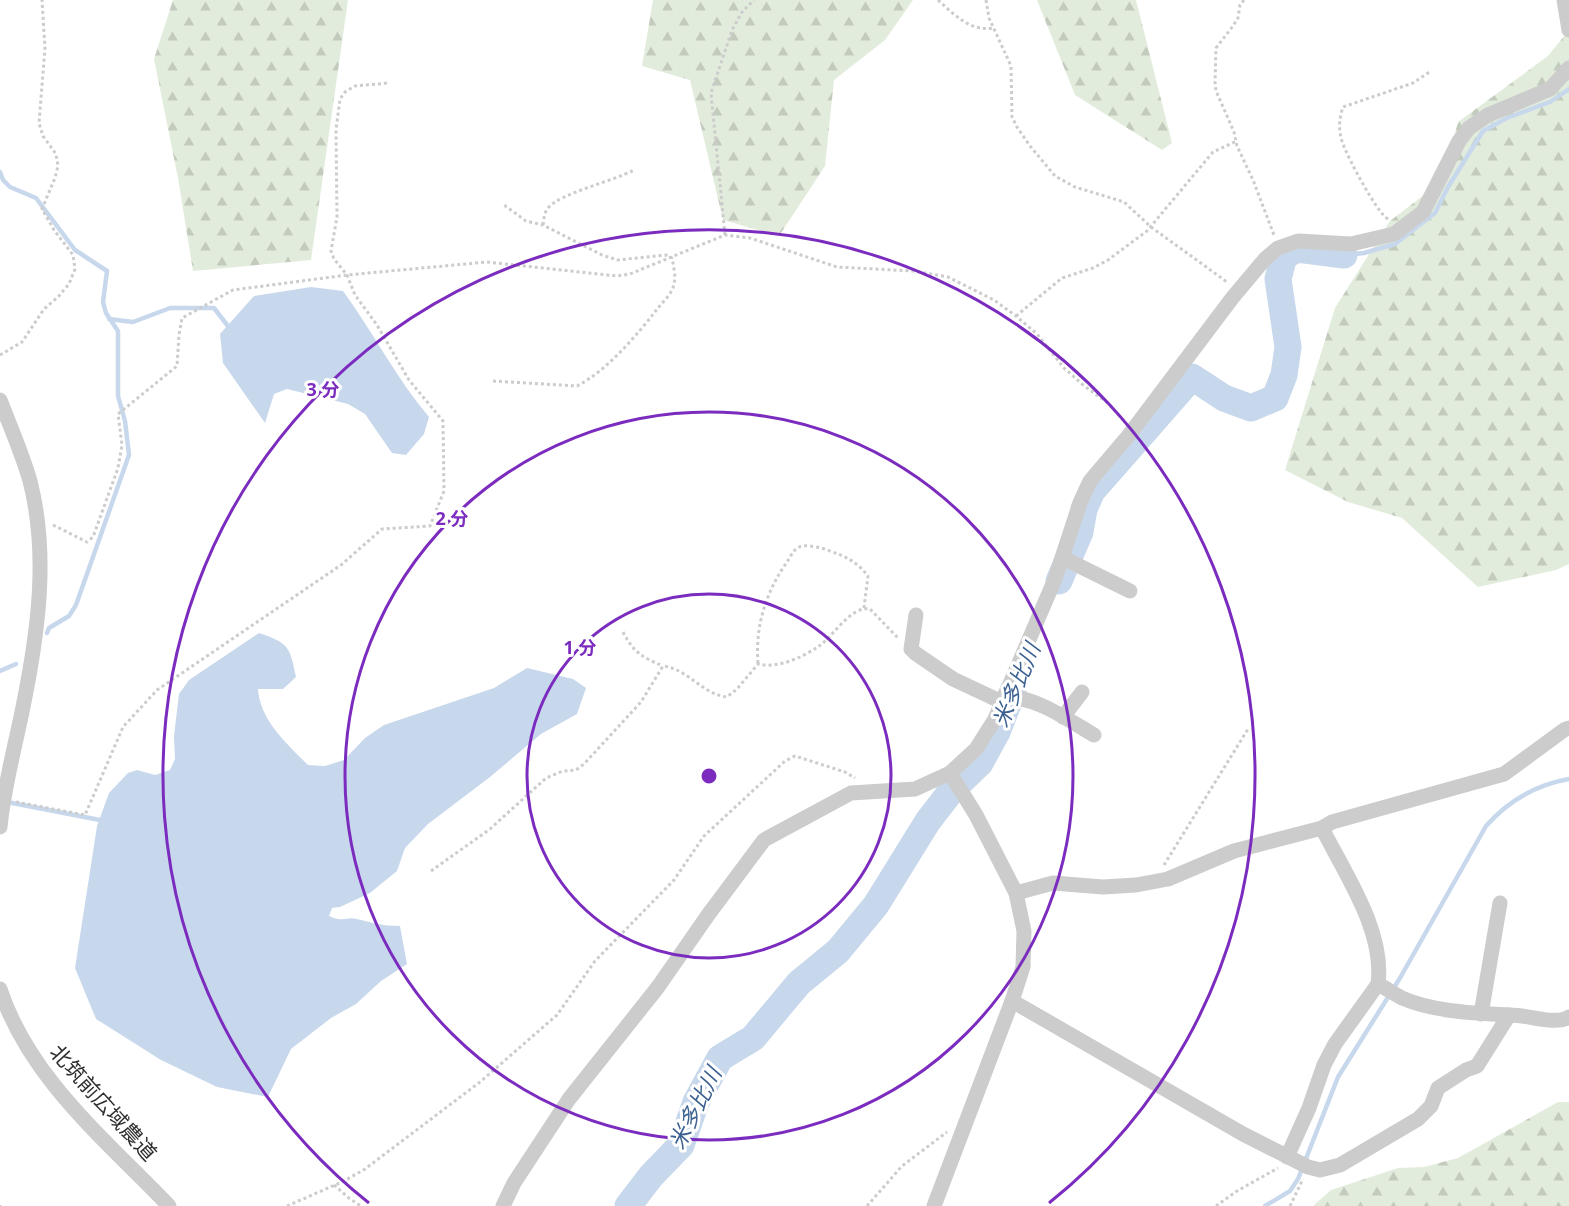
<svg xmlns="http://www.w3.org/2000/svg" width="1569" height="1206" font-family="'Noto Sans','Noto Sans JP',sans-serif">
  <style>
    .forest { fill: url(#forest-firs) }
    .water { fill: #c8d8ec }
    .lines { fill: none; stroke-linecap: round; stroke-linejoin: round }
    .stream { stroke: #c8d8ec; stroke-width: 4.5 }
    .river { stroke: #c8d8ec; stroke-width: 27 }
    .path { stroke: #ccc; stroke-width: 3; stroke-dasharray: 3 3; stroke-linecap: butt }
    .minor { stroke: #ccc; stroke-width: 15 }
    .ring { fill: none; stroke: #7b2cbf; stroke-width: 3 }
    .labels { text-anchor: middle; stroke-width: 6; stroke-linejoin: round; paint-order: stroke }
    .street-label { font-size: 21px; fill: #2f2f2f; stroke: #fff }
    .water-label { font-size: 22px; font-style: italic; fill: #3c6191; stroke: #fff }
    .centre { fill: #7b2cbf; stroke: #fff; stroke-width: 3 }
    .ring-label { font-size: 18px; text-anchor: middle; font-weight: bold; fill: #7b2cbf; stroke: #fff; stroke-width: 6; stroke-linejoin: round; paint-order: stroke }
  </style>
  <defs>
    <pattern id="forest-firs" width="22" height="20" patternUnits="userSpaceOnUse" patternTransform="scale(1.5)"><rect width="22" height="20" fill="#e2ecdc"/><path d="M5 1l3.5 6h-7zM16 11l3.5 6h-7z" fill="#c2cbbd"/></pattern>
  </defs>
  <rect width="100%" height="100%" fill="#fff"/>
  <g class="forest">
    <polygon points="173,0 348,0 311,260 193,271 178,178 154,59"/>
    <polygon points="653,0 913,0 885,40 834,80 825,166 779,236 723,220 690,80 642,66"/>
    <polygon points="1037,0 1136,0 1172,143 1162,150 1075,95"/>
    <polygon points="1569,30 1569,564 1556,570 1478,587 1402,518 1348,502 1285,470 1335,308 1390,221 1442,181 1458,122 1548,56"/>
    <polygon points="1558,1102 1569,1102 1569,1206 1313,1206 1331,1190 1398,1168 1424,1167 1458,1158"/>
  </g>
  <g class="water">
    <path d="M311 287 343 291C373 332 396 378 429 417L424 434 406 455 392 453 365 414 348 404 287 389 274 394 265 423 223 363 220 334 254 296Z"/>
    <path d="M259 633C289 643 290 647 296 677L283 689H258C260 720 287 744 308 765L325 766 344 760 365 738 384 725 494 688 527 668 573 679 586 688 577 714 541 734 490 777 428 824 405 848 397 871 370 893 340 907 332 908 329 916C345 923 345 916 357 919 374 923 381 926 400 926L407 964 381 981 356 1004 331 1018 291 1049 268 1097 217 1087 161 1060 96 1019 75 968 97 826 109 793 128 773 137 770 155 775 170 770 175 759 174 736 179 694 189 680Z"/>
  </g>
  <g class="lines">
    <g class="stream">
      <polyline points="0,172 3,180 10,187 36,198 75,250 107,271 103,302 106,313 118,331 118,396 125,421 129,455 76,605 69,616 49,628 47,633"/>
      <polyline points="1344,255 1364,253 1395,244 1435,213 1448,187 1483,131 1507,118 1550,102 1569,89"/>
      <polyline points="109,319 133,322 170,308 214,308 231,330"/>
      <polyline points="0,671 16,664"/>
      <polyline points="7,802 105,821"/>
      <path d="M1265 1206 1290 1191 1298 1179 1338 1077 1400 978 1486 826C1509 800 1535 785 1569 779"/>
    </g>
    <g class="river">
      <polyline points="1059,581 1080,532 1084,509 1092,491 1192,377 1224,398 1251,408 1275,398 1284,375 1288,347 1278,279 1284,256 1297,249 1344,255"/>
      <polyline points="628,1206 651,1176 681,1145 696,1102 720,1058 753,1038 799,983 838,951 876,905 928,821 952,790 980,763 997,732 1013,691"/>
    </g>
    <g class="path">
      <path d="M938 0C955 15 970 32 994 28"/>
      <polyline points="986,0 989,18 1011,66 1012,117 1017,127 1030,146 1055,176 1075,187 1124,202 1151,227 1227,282"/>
      <polyline points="1244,0 1240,5 1238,18 1233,26 1216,48 1215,82 1216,91 1234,132 1237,146 1253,180 1274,235"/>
      <path d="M1388 219C1377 213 1348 158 1343 144 1338 131 1339 119 1343 107L1413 83 1431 71"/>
      <path d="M543 225C544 219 544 213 548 208 560 193 614 181 634 170"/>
      <polyline points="725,235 711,93 732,30 742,12 754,0"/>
      <polyline points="1016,316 1062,278 1093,268 1108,260 1147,231 1213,152 1237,141"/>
      <polyline points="0,355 22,342 44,309 58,297 69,284 75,269 73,255 54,230 42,209 55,178 58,166 56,154 43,136 39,123 45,48 42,0"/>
      <path d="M493 381 577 386C608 370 637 335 658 308 663 302 669 296 672 290 677 280 674 268 672 258L666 255 618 260 602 255 543 225 526 221 504 205"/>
      <polyline points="53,525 87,542 93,537 118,468 122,445 118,414 177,366 179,335 182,318 233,290 347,275 487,262 617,276 630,274 725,235 750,238 837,267 913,271 948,277 994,300 1016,316 1037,334 1064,368 1083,385 1108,403 1123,420"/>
      <path d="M623 632C634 653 642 657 663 666"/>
      <path d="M758 663C755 626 766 592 787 562 791 556 794 547 803 546 810 545 823 548 830 551 847 557 857 562 868 576L864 608"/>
      <polyline points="16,802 85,815 123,727 157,690 341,565 382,529 430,526 444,491 443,421 409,380 377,325 355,295 347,275 334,259 331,251 337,217 336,130 340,99 345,92 355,86 388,83"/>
      <polyline points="1164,865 1248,729"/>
      <path d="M431 871 490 829 546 778 563 771 576 770 584 764 641 702 663 666C688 669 702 694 727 697L737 689 758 664C778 669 803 657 819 646 833 637 851 605 870 609L898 638"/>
      <polyline points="334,1185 350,1199 361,1206"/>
      <polyline points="0,1205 0,1206"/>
      <polyline points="287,1206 344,1181 365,1169 480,1082 557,1015 595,961 674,880 704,836 785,761 795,756 845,772 855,778"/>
      <polyline points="867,1206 902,1166 947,1132"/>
      <polyline points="1216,1206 1237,1191 1278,1168"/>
      <polyline points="1290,1206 1302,1181"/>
    </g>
    <g class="minor">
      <polyline points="1564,0 1569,30"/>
      <path d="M0 400C10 426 22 453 30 481 49 555 38 633 23 707 15 747 4 786 0 827"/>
      <polyline points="1063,558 1130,591"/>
      <polyline points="916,615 911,649 915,653 953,679 1002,702"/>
      <path d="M1004 696C1038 698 1065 718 1094 735"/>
      <polyline points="1063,717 1082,692"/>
      <polyline points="1016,893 1053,883 1103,887 1136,885 1168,879 1234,851 1322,828 1332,822 1504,774 1564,730 1569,728"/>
      <path d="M1378 984C1386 988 1394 994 1402 998 1434 1012 1474 1013 1509 1015"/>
      <path d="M0 989C29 1078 106 1140 169 1206"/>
      <path d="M1012 1001 1243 1134 1308 1167 1320 1170 1340 1165 1418 1119 1431 1106 1438 1088 1466 1070 1477 1066 1509 1015C1526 1014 1556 1026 1569 1017"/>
      <polyline points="1481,1014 1500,903"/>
      <path d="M1287 1157 1309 1108 1324 1065 1335 1044 1378 984C1385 931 1345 874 1322 828"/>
      <polyline points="503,1206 514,1183 569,1099 658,987 708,915 764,840 851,793 915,789 950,773 976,749 995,719 1055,579 1080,503 1090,481 1129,435 1233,297 1265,259 1278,248 1298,241 1351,244 1394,234 1423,212 1459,141 1469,128 1488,115 1550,89 1569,68"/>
      <polyline points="934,1206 1012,1001 1023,967 1024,931 1016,893 976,815 950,773"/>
    </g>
  </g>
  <g class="ring">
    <circle cx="709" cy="776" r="182"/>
    <circle cx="709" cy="776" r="364"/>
    <path d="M369 1203A546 546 0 1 1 1049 1203"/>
  </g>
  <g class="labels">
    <g class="street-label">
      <text transform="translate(103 1103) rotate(48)" y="7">北筑前広域農道</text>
    </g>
    <g class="water-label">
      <text transform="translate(1016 685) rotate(-67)" y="8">米多比川</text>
      <text transform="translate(695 1108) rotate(-63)" y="8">米多比川</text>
    </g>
  </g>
  <circle cx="709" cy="776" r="9" class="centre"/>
  <g class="ring-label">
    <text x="323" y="396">3 分</text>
    <text x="452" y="525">2 分</text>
    <text x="580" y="654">1 分</text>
  </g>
</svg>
